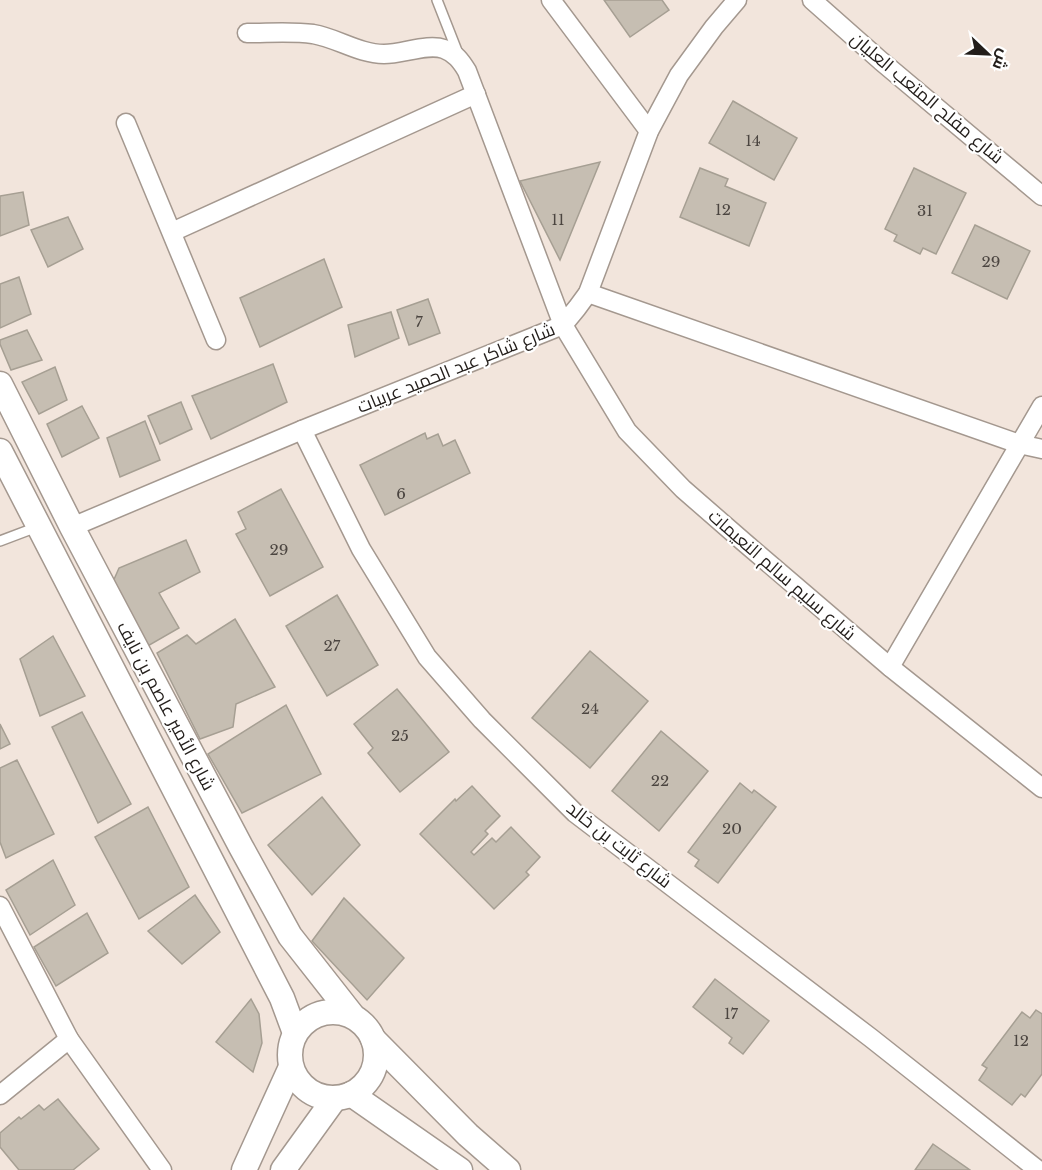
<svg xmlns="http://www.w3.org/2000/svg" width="1042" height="1170" font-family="'Libre Baskerville',Cairo,serif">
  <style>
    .building { fill: #c6beb2; stroke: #a69f93; stroke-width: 1.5 }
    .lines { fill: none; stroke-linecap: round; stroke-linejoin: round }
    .lane-casing { stroke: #a4988f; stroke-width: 12 }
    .street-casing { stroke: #a4988f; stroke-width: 21 }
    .secondary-casing { stroke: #a4988f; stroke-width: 27 }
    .lane { stroke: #fff; stroke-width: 9 }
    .street { stroke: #fff; stroke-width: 18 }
    .secondary { stroke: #fff; stroke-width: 24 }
    .labels { text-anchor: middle; stroke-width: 4.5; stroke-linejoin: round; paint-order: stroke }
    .number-label { font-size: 15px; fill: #4b4540 }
    .street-label { font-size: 18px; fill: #221d1a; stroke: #fff }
  </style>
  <rect width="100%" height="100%" fill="#f2e5dc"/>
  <g class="building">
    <polygon points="604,0 662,0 669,10 630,37"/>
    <polygon points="733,101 797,138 774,180 709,143"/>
    <polygon points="600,162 560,260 520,181"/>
    <polygon points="700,168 728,179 725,186 766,203 749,246 680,217"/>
    <polygon points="914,168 966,193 936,254 923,248 920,254 894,241 897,235 885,229"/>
    <polygon points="23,192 29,225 0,236 0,196"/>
    <polygon points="68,217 83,249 48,267 31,230"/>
    <polygon points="975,225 1030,251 1007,299 952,273"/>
    <polygon points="324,259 342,307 260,347 240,298"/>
    <polygon points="19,277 31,314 0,328 0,284"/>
    <polygon points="428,299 440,333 409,345 397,310"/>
    <polygon points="391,312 399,338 355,357 348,325"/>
    <polygon points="27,330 42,360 11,370 0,344 0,340"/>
    <polygon points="273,364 287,402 211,439 192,396"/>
    <polygon points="55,367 67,400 39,414 22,382"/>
    <polygon points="181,402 192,429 160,444 148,416"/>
    <polygon points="82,406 99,438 62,457 47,424"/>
    <polygon points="145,421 160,460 120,477 107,438"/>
    <polygon points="425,433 427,439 438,434 443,446 455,440 470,473 385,515 360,465"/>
    <polygon points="281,489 323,567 270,596 236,534 246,529 238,512"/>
    <polygon points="186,540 200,572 159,593 179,628 146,647 112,584 119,568"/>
    <polygon points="337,595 378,665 327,696 286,626"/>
    <polygon points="235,619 275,687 236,704 233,727 200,739 157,653 187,635 196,644"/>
    <polygon points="53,636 85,696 40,716 20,659"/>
    <polygon points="590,651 648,701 590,768 532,718"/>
    <polygon points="397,689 449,752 400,792 368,753 373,748 354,724"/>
    <polygon points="286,705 321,774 242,813 208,754"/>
    <polygon points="82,712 131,804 98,823 52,727"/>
    <polygon points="0,724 10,744 0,749"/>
    <polygon points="661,731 708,771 659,831 612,791"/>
    <polygon points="17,760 54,834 6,858 0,842 0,768"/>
    <polygon points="740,783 752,793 754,790 776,807 718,883 695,866 699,860 688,852"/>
    <polygon points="472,786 500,816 485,831 488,834 471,852 474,855 492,838 496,842 511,827 540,857 526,872 529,875 494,909 420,834 455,799 456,801"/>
    <polygon points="322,797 360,845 312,895 268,845"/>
    <polygon points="148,807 189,887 139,919 95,837"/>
    <polygon points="53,860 75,905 30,935 6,890"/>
    <polygon points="195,895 220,932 182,964 148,931"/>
    <polygon points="344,898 404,958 367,1000 312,941"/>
    <polygon points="87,913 108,953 56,986 34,947"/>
    <polygon points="715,979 769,1021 743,1054 729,1043 732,1038 693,1007"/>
    <polygon points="251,999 259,1014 262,1043 253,1072 216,1042"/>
    <polygon points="1036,1010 1042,1014 1042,1074 1025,1097 1021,1094 1012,1105 979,1080 987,1068 982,1065 1022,1012 1030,1018"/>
    <polygon points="58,1099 99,1149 73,1170 19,1170 0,1147 0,1133 19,1117 21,1119 39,1105 44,1110"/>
    <polygon points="933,1144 970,1170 915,1170"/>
  </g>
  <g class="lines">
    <g class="lane-casing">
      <g id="lane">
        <polyline points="437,0 459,56"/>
        <polyline points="0,541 37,527"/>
      </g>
    </g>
    <g class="street-casing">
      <g id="street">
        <polyline points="551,0 649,131"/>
        <polyline points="812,0 881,61 1042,196"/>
        <path d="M247 33C269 33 292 31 313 34 337 38 359 54 384 54 403 54 428 43 444 49 455 53 461 61 467 71L563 325 627 431 683 489 745 543 890 667 1042 788"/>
        <polyline points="126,123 216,340"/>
        <polyline points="172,232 476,94"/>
        <polyline points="588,293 1019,444 1042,449"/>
        <polyline points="302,430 361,549 427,657 482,720 575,813 871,1038 1038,1170"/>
        <polyline points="72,527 302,430 563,325 577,308 588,293 649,131 679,75 714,27 737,0"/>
        <polyline points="890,667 1042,406"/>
        <polyline points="0,906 69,1039 162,1170"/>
        <polyline points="0,1095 69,1039"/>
      </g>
    </g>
    <g class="secondary-casing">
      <g id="secondary">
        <polyline points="0,384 72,527 241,847 290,936 352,1015"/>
        <polyline points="0,451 282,998 295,1033"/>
        <circle cx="333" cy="1055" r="43"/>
        <polyline points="373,1039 468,1135 508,1170"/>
        <polyline points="351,1094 460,1170"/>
        <polyline points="244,1170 291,1067"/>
        <polyline points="283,1170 335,1098"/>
      </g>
    </g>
    <use href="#lane" class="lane"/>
    <use href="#street" class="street"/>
    <use href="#secondary" class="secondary"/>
  </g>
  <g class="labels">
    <g class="number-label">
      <text x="753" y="146">14</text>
      <text x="723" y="215">12</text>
      <text x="925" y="216">31</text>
      <text x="558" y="225">11</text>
      <text x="991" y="267">29</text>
      <text x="419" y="327">7</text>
      <text x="401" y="499">6</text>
      <text x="279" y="555">29</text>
      <text x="332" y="651">27</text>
      <text x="590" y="714">24</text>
      <text x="400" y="741">25</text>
      <text x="660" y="786">22</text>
      <text x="732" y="834">20</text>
      <text x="731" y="1019">17</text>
      <text x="1021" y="1046">12</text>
    </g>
    <g class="street-label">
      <text transform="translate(927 98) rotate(40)" y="6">شارع مفلح المتعب العليان</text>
      <text transform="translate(456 368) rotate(-22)" y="6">شارع شاكر عبد الحميد عربيات</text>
      <text transform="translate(782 575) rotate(41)" y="6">شارع سليم سالم النعيمات</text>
      <text transform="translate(166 706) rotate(62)" y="6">شارع الأمير عاصم بن نايف</text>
      <text transform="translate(619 845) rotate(38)" y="6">شارع ثابت بن خالد</text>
    </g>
  </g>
  <g transform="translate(988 54) rotate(113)" stroke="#ffffff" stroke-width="4.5" paint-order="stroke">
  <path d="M0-4.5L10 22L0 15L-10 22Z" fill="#221d1a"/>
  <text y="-9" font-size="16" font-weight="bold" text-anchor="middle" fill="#221d1a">ش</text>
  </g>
</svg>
